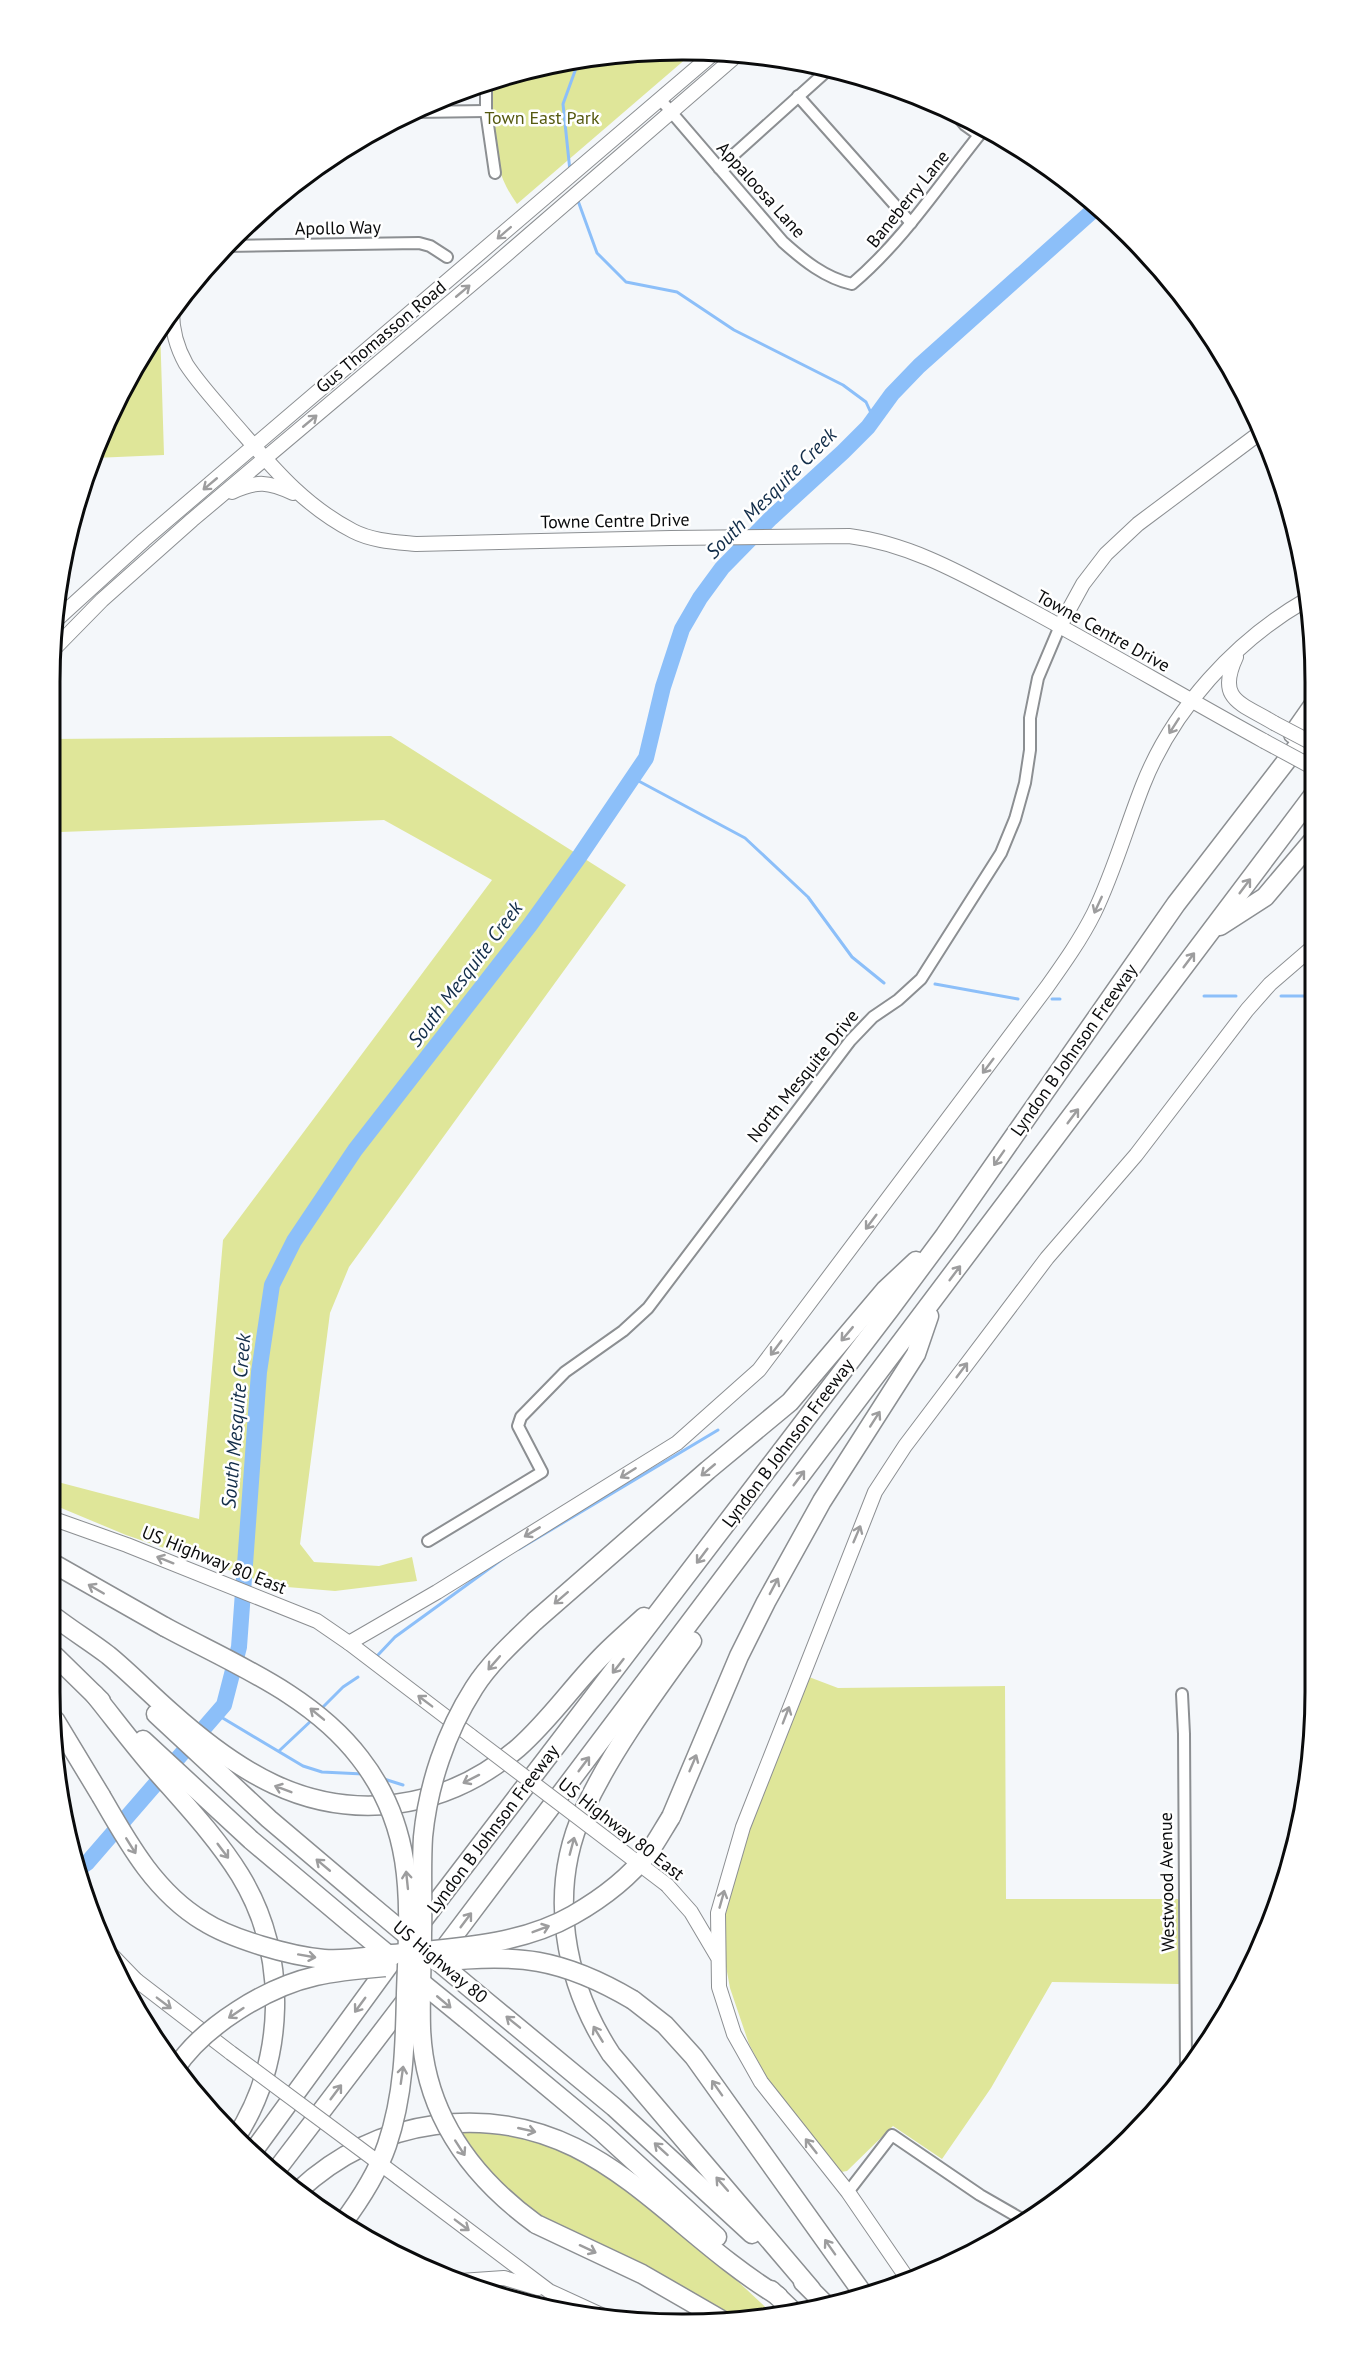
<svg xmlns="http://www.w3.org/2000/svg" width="1365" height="2374" font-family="'PT Sans',sans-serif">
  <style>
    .green { fill: #dfe699 }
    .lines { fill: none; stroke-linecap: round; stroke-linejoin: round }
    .stream { stroke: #8cbff9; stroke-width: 3 }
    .river { stroke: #8cbff9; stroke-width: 16 }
    .street-casing { stroke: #8c8f92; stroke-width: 14 }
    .secondary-casing { stroke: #8c8f92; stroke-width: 16 }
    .highway-casing { stroke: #8c8f92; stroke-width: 21 }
    .street { stroke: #fff; stroke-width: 10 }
    .secondary { stroke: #fff; stroke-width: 14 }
    .highway { stroke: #fff; stroke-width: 18 }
    .secondary-bridge-casing { stroke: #8c8f92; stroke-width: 16; stroke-linecap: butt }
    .highway-bridge-casing { stroke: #8c8f92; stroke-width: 21; stroke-linecap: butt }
    .secondary-bridge { stroke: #fff; stroke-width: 14 }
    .highway-bridge { stroke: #fff; stroke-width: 18 }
    .oneway { stroke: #9d9d9e }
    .labels { text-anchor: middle; stroke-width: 5; stroke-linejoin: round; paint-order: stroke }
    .park-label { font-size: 18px; fill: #555910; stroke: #fff }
    .street-label { font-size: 18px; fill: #0a0b0c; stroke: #fff }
    .water-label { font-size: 20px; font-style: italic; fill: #122d49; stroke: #fff }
    .rim { fill: none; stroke: #0a0b0c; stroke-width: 3 }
  </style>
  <rect width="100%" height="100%" fill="#f4f7fa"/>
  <g class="green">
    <path d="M682 50 695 51 517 204C489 166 493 127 492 82L559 62Z"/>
    <polygon points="160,326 164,455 94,458 156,331"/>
    <polygon points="391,736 626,885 349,1267 330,1313 300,1544 314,1562 379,1566 412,1557 417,1581 335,1591 275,1586 126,1535 54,1505 54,1481 199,1519 223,1240 492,880 384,820 61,832 52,826 51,739"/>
    <polygon points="809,1677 838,1688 1005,1686 1006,1899 1178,1899 1179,1984 1052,1982 991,2088 942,2159 893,2126 847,2171 841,2172 767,2078 749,2044 730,1988 723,1950 725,1918 737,1862"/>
    <polygon points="456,2129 531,2136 592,2163 716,2261 775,2316 739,2321 673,2283 543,2222 504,2193"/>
  </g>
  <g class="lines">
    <g class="stream">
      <polyline points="570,171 563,104 579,60"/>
      <polyline points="577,198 597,253 626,282 677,292 734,330 843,385 866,402 871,413 868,427"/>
      <polyline points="633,778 745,838 808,897 852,957 884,983"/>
      <polyline points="935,984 1018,999"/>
      <polyline points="1204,996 1236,996"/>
      <polyline points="1281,996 1314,996"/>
      <polyline points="1052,999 1060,999"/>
      <polyline points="519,1549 718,1430"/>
      <polyline points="378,1655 395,1637 508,1555"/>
      <polyline points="321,1709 343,1687 358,1677"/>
      <polyline points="216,1714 303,1766 322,1772 363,1774"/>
      <polyline points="279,1751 313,1719"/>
      <polyline points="381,1778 403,1785"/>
    </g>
    <polyline class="river" points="77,1870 87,1863 224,1705 239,1647 259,1372 272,1285 294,1241 355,1150 530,925 579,857 646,758 663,687 682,629 700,598 722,568 771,518 843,452 868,427 892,394 919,366 1097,207"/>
    <g class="street-casing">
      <g id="street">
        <polyline points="486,84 486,111 495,173"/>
        <polyline points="798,96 911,223"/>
        <path d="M660 99 783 242C803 260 825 278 852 284 904 240 941 182 984 129"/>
        <polyline points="414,112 486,111"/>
        <polyline points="956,114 965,125 979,135"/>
        <polyline points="719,168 829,69"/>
        <polyline points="226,246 419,243 430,246 447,257"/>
        <polyline points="428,1541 542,1472 518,1426 521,1417 565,1372 623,1331 648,1308 850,1041 873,1017 898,1000 921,979 1001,853 1015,819 1025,783 1030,750 1030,718 1038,678 1060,626"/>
        <polyline points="1182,1694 1184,1734 1186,2070"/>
        <polyline points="848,2192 892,2135 980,2195 1025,2221"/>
      </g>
    </g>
    <g class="secondary-casing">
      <g id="secondary">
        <path d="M172 311C172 329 177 348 186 364 199 384 217 403 232 421 270 464 301 504 353 531 372 541 396 542 416 544L671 538 849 536C912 544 966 576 1021 605 1103 649 1182 696 1264 741"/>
        <path d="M232 492C257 480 269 482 293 493"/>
        <polyline points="55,621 144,540 714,53"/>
        <polyline points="1060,626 1083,584 1106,554 1138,524 1261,432"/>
        <polyline points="51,652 102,600 192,520 492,267 737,55"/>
        <path d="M1236 657C1216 700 1241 703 1274 723"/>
        <polyline points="54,1519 127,1545 317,1621 349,1643 471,1736"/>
        <path d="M349 1643 437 1592 677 1443 759 1370 1047 987C1064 963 1081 939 1094 913 1114 872 1126 828 1143 785 1173 709 1235 641 1306 600"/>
        <polyline points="667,1885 691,1912 717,1956"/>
        <polyline points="106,1949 136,1980 231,2053"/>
        <polyline points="129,1994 136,1980"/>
        <polyline points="398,2177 549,2291 610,2319"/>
        <polyline points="460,2281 504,2278 538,2288"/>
        <polyline points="909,2281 848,2192 761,2082 734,2034 719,1987 718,1913 743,1827 875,1492 905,1446 1047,1258 1136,1155 1247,1010 1270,984 1314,946"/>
      </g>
    </g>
    <g class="highway-casing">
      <g id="highway">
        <polyline points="1293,734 1314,704"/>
        <polyline points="1220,926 1265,897 1314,839"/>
        <polyline points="54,1564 165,1627"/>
        <path d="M56 1618C73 1631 91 1642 108 1655 130 1673 150 1694 172 1713 237 1771 305 1815 395 1804 441 1798 483 1778 518 1748 550 1720 574 1684 604 1654 617 1641 631 1629 644 1617"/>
        <polyline points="535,1621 708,1470 790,1402 885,1290 916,1261"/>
        <path d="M692 1641C653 1695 612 1750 584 1810 547 1891 564 1982 611 2054L811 2289"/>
        <polyline points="55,1656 101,1701"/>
        <path d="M94 1694C115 1720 135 1747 157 1772 186 1805 217 1838 240 1875 289 1955 286 2061 235 2139"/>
        <polyline points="156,1714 269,1819 367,1902"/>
        <polyline points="55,1720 101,1796"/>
        <polyline points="143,1740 251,1840 351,1924"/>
        <polyline points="671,1817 739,1656 766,1602 822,1501 916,1354 929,1316"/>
        <polyline points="417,1928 890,1309 945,1235 1176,904 1314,725"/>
        <polyline points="437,1958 1314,794"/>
        <polyline points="482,1998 614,2107 752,2234"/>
        <polyline points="633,2000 665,2025 694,2057 864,2295"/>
        <polyline points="466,2019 602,2132 717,2237"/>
        <polyline points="252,2153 395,1957"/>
        <polyline points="275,2172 410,1995"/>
        <path d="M298 2191C337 2155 383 2132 435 2125 593 2104 661 2225 778 2296"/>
        <polyline points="536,2224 642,2274 727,2323"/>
        <polyline points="803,2282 827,2306"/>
        <polyline points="771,2290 796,2314"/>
      </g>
    </g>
    <use href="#street" class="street"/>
    <use href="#secondary" class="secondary"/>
    <use href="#highway" class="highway"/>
    <g class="secondary-bridge-casing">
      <g id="secondary-bridge">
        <polyline points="1274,723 1314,744"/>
        <polyline points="1264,741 1314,768"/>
        <polyline points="471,1736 667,1885"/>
        <polyline points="231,2053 398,2177"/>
      </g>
    </g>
    <g class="highway-bridge-casing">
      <g id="highway-bridge">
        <path d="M535 1621C514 1641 489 1664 474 1688 446 1732 428 1785 423 1837 421 1869 423 1901 422 1933 422 1964 420 1996 421 2028 424 2112 470 2176 536 2224"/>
        <path d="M165 1627C234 1664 312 1695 360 1758 417 1831 409 1906 406 1993 405 2045 404 2095 387 2145 377 2174 360 2200 342 2224"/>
        <path d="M101 1796C128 1843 155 1892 203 1921 231 1939 290 1956 324 1959 346 1961 370 1956 392 1954 451 1948 519 1946 573 1915 601 1899 629 1878 649 1852 657 1841 664 1828 671 1817"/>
        <polyline points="367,1902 482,1998"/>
        <polyline points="351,1924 391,1957"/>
        <path d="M437 1962C517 1953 562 1958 633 2000"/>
        <polyline points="417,1979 466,2019"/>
        <path d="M175 2069C203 2026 267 1987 316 1976 338 1971 362 1969 385 1967"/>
      </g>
    </g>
    <use href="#secondary-bridge" class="secondary-bridge"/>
    <use href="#highway-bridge" class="highway-bridge"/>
  </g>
  <defs><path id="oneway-shaft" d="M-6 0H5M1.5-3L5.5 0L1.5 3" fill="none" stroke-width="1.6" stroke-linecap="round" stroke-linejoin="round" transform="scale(1.5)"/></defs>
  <g class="oneway">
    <use href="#oneway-shaft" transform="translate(504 233) rotate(139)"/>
    <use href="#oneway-shaft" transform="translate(463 291) rotate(-40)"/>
    <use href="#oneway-shaft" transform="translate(310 421) rotate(-40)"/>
    <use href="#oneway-shaft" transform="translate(210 484) rotate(140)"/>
    <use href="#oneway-shaft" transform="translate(1174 726) rotate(123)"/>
    <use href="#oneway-shaft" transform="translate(1245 886) rotate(-53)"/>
    <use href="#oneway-shaft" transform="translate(1098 905) rotate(115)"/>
    <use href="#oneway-shaft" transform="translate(1189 960) rotate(-53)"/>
    <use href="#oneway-shaft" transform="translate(988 1066) rotate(127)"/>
    <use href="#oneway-shaft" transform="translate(1073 1116) rotate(-53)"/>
    <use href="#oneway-shaft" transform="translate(999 1158) rotate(125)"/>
    <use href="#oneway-shaft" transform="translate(871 1222) rotate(127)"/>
    <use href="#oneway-shaft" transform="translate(955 1273) rotate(-53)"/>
    <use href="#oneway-shaft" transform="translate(847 1334) rotate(130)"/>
    <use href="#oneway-shaft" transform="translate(776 1348) rotate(127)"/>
    <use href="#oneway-shaft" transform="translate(962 1370) rotate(-53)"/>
    <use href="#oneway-shaft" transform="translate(875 1419) rotate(-57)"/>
    <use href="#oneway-shaft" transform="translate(708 1470) rotate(140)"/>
    <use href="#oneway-shaft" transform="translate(628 1473) rotate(148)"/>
    <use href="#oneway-shaft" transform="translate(799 1478) rotate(-53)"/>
    <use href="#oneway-shaft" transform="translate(532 1532) rotate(149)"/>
    <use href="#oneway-shaft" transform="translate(857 1534) rotate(-67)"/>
    <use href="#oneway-shaft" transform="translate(702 1556) rotate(127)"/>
    <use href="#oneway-shaft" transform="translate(165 1560) rotate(-158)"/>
    <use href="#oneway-shaft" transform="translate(774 1586) rotate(-62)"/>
    <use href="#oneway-shaft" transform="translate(96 1589) rotate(-150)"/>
    <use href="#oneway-shaft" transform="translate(561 1598) rotate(139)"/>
    <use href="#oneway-shaft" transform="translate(494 1663) rotate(131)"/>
    <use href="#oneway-shaft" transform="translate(618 1666) rotate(128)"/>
    <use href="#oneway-shaft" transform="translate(425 1701) rotate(-143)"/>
    <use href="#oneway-shaft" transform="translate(317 1714) rotate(-141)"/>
    <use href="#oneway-shaft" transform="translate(786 1715) rotate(-69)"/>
    <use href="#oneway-shaft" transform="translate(693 1763) rotate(-67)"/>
    <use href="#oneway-shaft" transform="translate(584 1764) rotate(-53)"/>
    <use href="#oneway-shaft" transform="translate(471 1779) rotate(153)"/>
    <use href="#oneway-shaft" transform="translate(283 1789) rotate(-159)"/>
    <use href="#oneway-shaft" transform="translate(131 1846) rotate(58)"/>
    <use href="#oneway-shaft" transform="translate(572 1846) rotate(-75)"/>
    <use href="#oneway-shaft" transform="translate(223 1851) rotate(53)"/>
    <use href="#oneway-shaft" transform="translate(323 1865) rotate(-140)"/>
    <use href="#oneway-shaft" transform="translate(407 1880) rotate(-96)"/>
    <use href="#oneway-shaft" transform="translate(722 1899) rotate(-74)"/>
    <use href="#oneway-shaft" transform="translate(466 1920) rotate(-53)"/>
    <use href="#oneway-shaft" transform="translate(541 1929) rotate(-21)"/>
    <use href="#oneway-shaft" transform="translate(307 1956) rotate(10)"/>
    <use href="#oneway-shaft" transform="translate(444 2002) rotate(40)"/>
    <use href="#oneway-shaft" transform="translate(164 2003) rotate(37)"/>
    <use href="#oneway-shaft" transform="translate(360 2005) rotate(126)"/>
    <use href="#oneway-shaft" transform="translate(236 2013) rotate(146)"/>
    <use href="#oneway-shaft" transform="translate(513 2022) rotate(-141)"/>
    <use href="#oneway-shaft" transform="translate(598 2034) rotate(-121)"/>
    <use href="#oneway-shaft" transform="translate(402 2075) rotate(-82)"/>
    <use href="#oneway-shaft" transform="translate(717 2088) rotate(-125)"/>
    <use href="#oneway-shaft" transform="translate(336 2092) rotate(-53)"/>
    <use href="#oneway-shaft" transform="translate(527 2130) rotate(13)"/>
    <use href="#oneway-shaft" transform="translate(811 2146) rotate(-128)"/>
    <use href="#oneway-shaft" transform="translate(460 2148) rotate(57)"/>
    <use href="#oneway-shaft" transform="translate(661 2149) rotate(-138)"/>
    <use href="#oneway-shaft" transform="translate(722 2184) rotate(-131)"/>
    <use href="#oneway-shaft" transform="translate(462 2225) rotate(37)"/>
    <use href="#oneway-shaft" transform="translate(830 2247) rotate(-125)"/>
    <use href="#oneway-shaft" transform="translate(588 2249) rotate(25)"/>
  </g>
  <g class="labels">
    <g class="park-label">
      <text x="542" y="124">Town East Park</text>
    </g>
    <g class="street-label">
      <text transform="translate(761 190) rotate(48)" y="6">Appaloosa Lane</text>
      <text transform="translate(908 199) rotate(-51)" y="6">Baneberry Lane</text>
      <text transform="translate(338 228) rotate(-1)" y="6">Apollo Way</text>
      <text transform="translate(381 337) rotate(-40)" y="6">Gus Thomasson Road</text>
      <text transform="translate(615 521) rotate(-1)" y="6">Towne Centre Drive</text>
      <text transform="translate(1103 631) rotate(29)" y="6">Towne Centre Drive</text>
      <text transform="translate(1074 1050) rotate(-55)" y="6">Lyndon B Johnson Freeway</text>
      <text transform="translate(803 1076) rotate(-51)" y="6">North Mesquite Drive</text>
      <text transform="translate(788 1443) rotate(-53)" y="6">Lyndon B Johnson Freeway</text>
      <text transform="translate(214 1560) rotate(22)" y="6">US Highway 80 East</text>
      <text transform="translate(493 1829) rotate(-53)" y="6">Lyndon B Johnson Freeway</text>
      <text transform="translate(621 1829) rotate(38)" y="6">US Highway 80 East</text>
      <text transform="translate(1167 1882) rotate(-91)" y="6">Westwood Avenue</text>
      <text transform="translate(440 1962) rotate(40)" y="6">US Highway 80</text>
    </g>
    <g class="water-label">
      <text transform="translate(771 493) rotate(-45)" y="7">South Mesquite Creek</text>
      <text transform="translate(465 974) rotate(-53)" y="7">South Mesquite Creek</text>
      <text transform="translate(236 1421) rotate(-85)" y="7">South Mesquite Creek</text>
    </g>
  </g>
  <path d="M0 0H1365V2374H0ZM682 60H683A622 622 0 0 1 1305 682V1692A622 622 0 0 1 683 2314H682A622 622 0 0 1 60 1692V682A622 622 0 0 1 682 60Z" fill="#fff" fill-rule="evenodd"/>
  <path class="rim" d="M682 60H683A622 622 0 0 1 1305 682V1692A622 622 0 0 1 683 2314H682A622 622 0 0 1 60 1692V682A622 622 0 0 1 682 60Z"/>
</svg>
